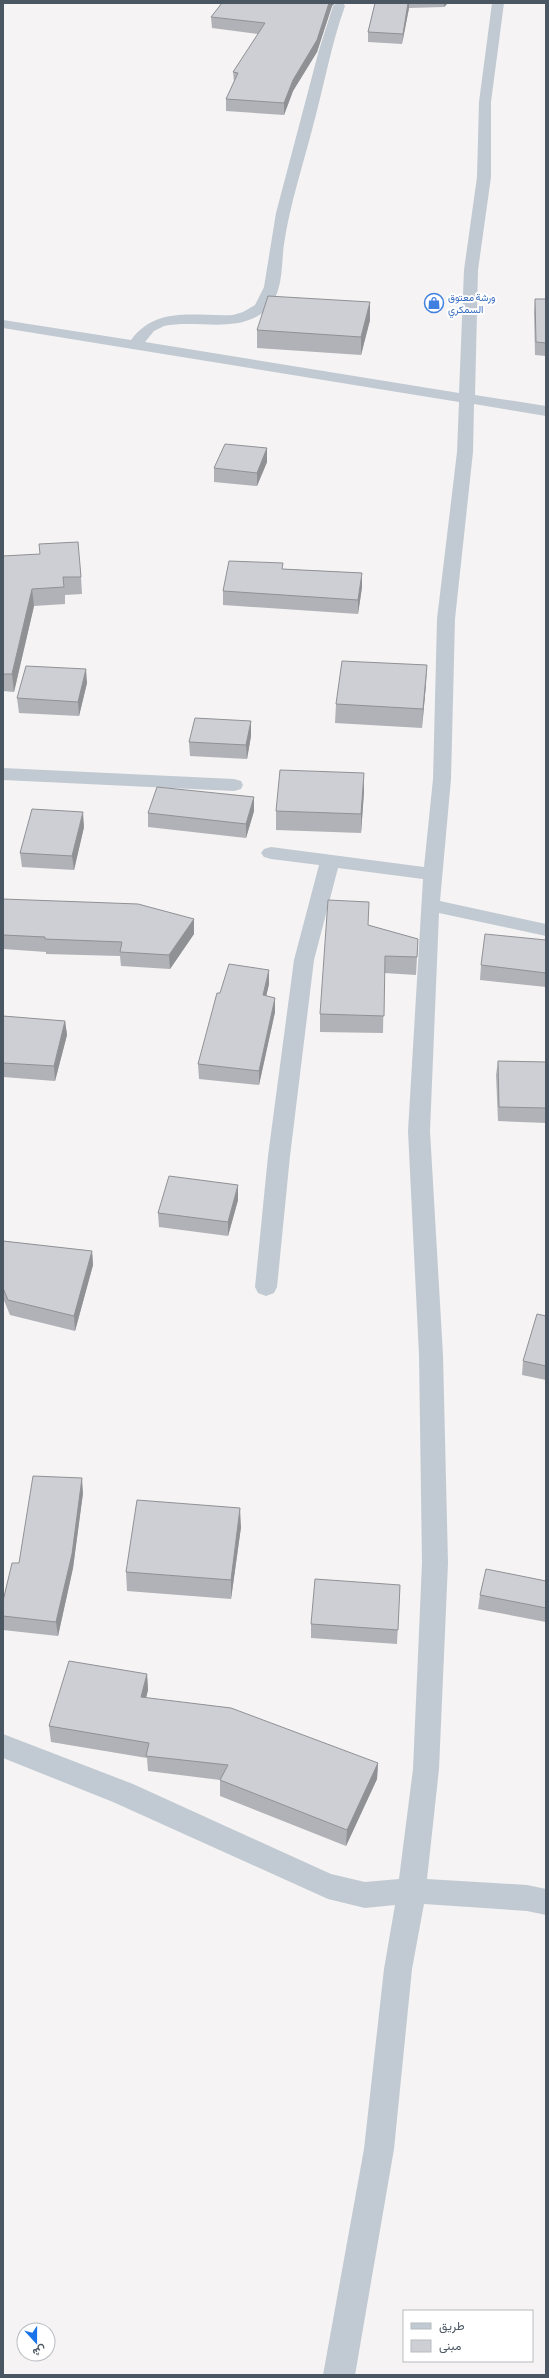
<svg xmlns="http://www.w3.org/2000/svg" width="549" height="2378" font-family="'Asap Condensed',Vazirmatn,sans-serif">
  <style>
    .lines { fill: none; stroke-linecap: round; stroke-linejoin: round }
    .street { fill: #c1cad2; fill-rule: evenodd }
    .wall { fill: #b0b2b7 }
    .shaded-wall { fill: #909195 }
    .building { fill: #cdcfd5; stroke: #909195 }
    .labels { text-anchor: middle; stroke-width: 4; stroke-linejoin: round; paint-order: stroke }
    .far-shop-label { font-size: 10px; fill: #366cbe; stroke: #fff; text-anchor: start }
  </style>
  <rect width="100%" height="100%" fill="#f5f3f3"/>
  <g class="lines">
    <g class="street">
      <path d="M337 3H343L345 6C331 45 324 86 313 126 303 165 290 204 284 244 281 265 284 297 264 312 235 334 196 319 164 326L154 331 145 342 459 393 464 270 477 177 479 102 492 3H504L491 102V177L478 270 475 395 546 406V416L474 404 473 452 455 619 451 779 440 901 546 924V936L439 913 430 1131 443 1355 448 1563 439 1769 427 1879 527 1885 546 1889V1915L527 1911 424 1904 412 1969 394 2149 355 2375H323L364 2149 384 1969 395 1905 365 1908 328 1899 113 1802 3 1758V1734L133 1784 331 1874 365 1882 399 1879 413 1769 422 1563 419 1355 408 1131 423 879 338 868 314 960 290 1156 277 1287 274 1293 266 1296 258 1293 255 1287 268 1156 294 960 319 865 271 859 264 857 261 853 264 849 271 847 424 867 433 779 437 619 457 452 459 402 3 328V320L131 340C157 305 195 317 233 315L243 312 255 305 264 287 276 213 319 50 333 6Z"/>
      <polygon points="3,768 234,779 241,781 243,785 241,789 234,791 3,780"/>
    </g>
  </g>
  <g class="wall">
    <polygon points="222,3 335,3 332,6 317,52 293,91 284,115 226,111 226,99 234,82 233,72 258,34 212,28 211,17"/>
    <polygon points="375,3 448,3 444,7 409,8 402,44 368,42 368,32"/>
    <polygon points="535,299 546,299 546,356 535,355 534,312"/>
    <polygon points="370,320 361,355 257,348 257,330"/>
    <polygon points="267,448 267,462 257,486 214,482 214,468"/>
    <polygon points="3,556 81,577 82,594 65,595 65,604 34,606 14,692 3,691"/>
    <polygon points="283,569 362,573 362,587 358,614 223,605 223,591"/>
    <polygon points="87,683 79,716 19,713 17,698"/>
    <polygon points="426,684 422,728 335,723 336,704"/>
    <polygon points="251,721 251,736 247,759 190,756 189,742"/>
    <polygon points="364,792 361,833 276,830 276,811"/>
    <polygon points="254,797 254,811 246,838 148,827 148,813"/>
    <polygon points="84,827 74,870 22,867 20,853"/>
    <polygon points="3,899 194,919 194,934 170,969 121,966 120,956 46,954 46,952 3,949"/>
    <polygon points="368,925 418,939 416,975 384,973 383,1033 320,1032 320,1014"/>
    <polygon points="546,940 546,987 480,980 481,965"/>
    <polygon points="269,970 269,984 266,996 275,998 275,1012 259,1085 199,1079 198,1064 220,993"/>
    <polygon points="3,1016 65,1021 67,1035 55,1081 3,1077"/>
    <polygon points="498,1061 546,1062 546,1123 498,1121 496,1075"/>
    <polygon points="238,1200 228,1236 159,1227 158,1213"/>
    <polygon points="3,1241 92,1251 93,1265 75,1331 10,1315 3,1298"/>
    <polygon points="546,1316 546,1380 522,1375 523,1361"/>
    <polygon points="83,1493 73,1568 58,1636 3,1630 3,1601 19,1563"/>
    <polygon points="241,1527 231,1599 127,1591 126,1572"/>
    <polygon points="546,1581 546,1622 478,1609 480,1595"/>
    <polygon points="400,1585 397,1644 311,1638 311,1624"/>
    <polygon points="147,1674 148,1690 146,1698 378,1763 377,1779 346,1846 220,1796 220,1780 148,1771 147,1758 51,1742 49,1726"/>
  </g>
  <g class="shaded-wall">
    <polygon points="329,3 335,3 332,6 317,52 293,91 284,115 284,103 293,80"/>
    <polygon points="408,3 409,3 409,8 402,44 403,34"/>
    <polygon points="444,3 448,3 444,7"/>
    <polygon points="370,302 370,320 361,355 361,337"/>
    <polygon points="267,448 267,462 257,486 257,473"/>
    <polygon points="362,573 362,587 358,614 358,600"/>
    <polygon points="32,589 34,606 14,692 12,674"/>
    <polygon points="427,665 426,684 422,728 423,709"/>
    <polygon points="86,669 87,683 79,716 78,702"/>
    <polygon points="251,721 251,736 247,759 246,745"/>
    <polygon points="364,773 364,792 361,833 361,814"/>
    <polygon points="254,797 254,811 246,838 246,824"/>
    <polygon points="83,812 84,827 74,870 72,856"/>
    <polygon points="194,919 194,934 170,969 169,955"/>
    <polygon points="269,970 269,984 263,1010 263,995"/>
    <polygon points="275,998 275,1012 259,1085 259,1071"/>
    <polygon points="65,1021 67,1035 55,1081 54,1066"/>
    <polygon points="238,1185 238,1200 228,1236 228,1222"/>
    <polygon points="92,1251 93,1265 75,1331 74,1316"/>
    <polygon points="82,1478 83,1493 73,1568 58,1636 56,1622"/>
    <polygon points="240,1508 241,1527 231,1599 231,1580"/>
    <polygon points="147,1674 148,1690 142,1713 141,1697"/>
    <polygon points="378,1763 377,1779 346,1846 347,1830"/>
  </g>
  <g class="building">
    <polygon points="222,3 329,3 317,40 293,80 284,103 226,99 238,73 233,72 265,23 211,17"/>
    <polygon points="375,3 408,3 403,34 368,32"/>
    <polygon points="268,296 370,302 361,337 257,330"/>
    <polygon points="535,299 546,299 546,343 536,342"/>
    <polygon points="225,444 267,448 257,473 214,468"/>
    <polygon points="78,542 81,577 63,577 64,587 32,589 12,674 3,674 3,556 40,554 39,544"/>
    <polygon points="229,561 283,563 282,569 362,573 358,600 223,591"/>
    <polygon points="342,661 427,665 423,709 336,704"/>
    <polygon points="26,666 86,669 78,702 17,698"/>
    <polygon points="195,718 251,721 246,745 189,742"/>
    <polygon points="280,770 364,773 361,814 276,811"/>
    <polygon points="157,787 254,797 246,824 148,813"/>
    <polygon points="32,809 83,812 72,856 20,853"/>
    <polygon points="3,899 138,904 194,919 169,955 120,952 122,942 45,939 45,937 3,935"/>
    <polygon points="328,900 369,902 368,925 418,939 417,957 385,956 384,1016 320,1014"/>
    <polygon points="485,934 546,940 546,973 481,965"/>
    <polygon points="229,964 269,970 263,995 275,998 259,1071 198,1064 217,993 220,993"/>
    <polygon points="3,1016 65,1021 54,1066 3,1063"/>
    <polygon points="498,1061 546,1062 546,1108 499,1107"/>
    <polygon points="169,1176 238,1185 228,1222 158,1213"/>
    <polygon points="3,1241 92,1251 74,1316 8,1300 3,1288"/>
    <polygon points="537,1314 546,1316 546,1366 523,1361"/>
    <polygon points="33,1476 82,1478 72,1554 56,1622 3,1616 3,1601 12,1563 19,1563"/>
    <polygon points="137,1500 240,1508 231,1580 126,1572"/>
    <polygon points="486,1569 546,1581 546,1608 480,1595"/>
    <polygon points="315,1579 400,1585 398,1630 311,1624"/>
    <polygon points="69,1661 147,1674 141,1697 231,1708 378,1763 347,1830 220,1780 228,1765 146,1756 149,1743 49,1726"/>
  </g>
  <defs>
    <g id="shop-ring" transform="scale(1)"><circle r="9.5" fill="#fff" stroke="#3f7fe0" stroke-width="1.5"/><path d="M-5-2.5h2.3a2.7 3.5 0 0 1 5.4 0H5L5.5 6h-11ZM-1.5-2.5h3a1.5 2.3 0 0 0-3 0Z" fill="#3f7fe0"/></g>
  </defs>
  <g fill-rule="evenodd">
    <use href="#shop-ring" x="434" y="303"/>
  </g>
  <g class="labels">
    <g class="far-shop-label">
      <text x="448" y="301">ورشة معتوق<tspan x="448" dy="12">السمكري</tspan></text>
    </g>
  </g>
  <rect width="549" height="2378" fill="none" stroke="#4a5661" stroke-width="8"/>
  <rect x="403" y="2310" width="130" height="52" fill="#ffffff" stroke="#b7bbc0"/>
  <rect x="411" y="2323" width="20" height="6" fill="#c1cad2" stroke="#b7bbc0"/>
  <text x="439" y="2330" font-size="12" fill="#4a5661">طريق</text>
  <rect x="411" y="2340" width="20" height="12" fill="#cdcfd5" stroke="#b7bbc0"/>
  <text x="439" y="2350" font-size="12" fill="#4a5661">مبنى</text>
  <g transform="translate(36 2342) rotate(159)"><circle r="19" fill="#ffffff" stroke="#b7bbc0"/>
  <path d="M0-3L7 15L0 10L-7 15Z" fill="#1a73e8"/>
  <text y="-6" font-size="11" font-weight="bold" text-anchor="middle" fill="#4a5661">ش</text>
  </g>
</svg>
